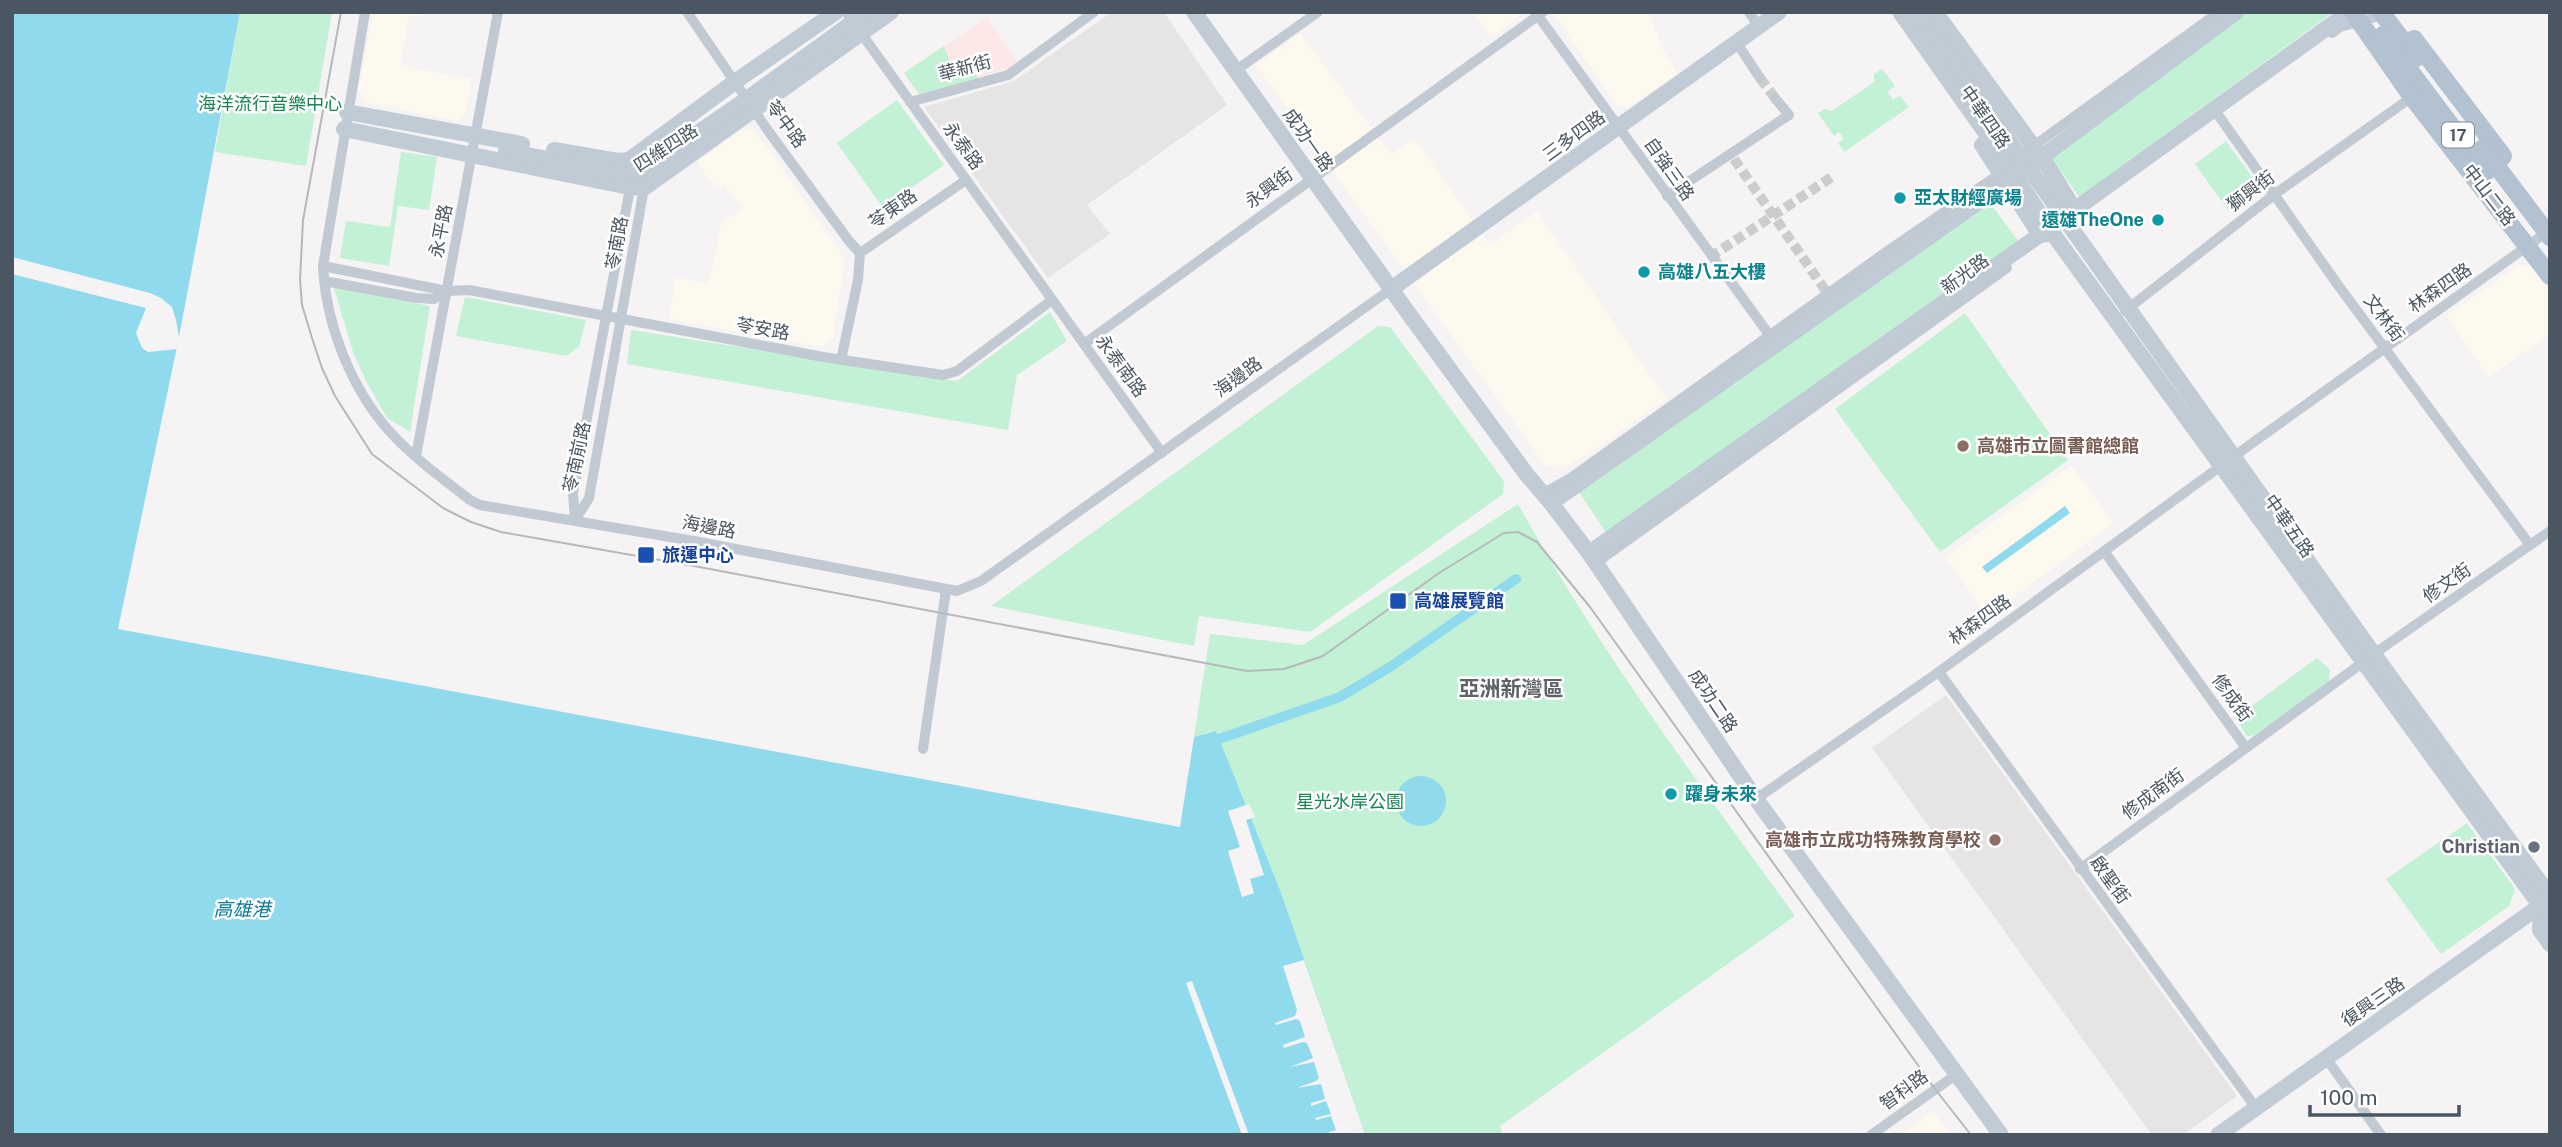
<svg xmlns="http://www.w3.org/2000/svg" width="2562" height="1147" font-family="'Public Sans','Noto Sans TC',sans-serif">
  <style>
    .commercial { fill: #fdf9ef }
    .education { fill: #e6e4e5 }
    .medical { fill: #fce8e6 }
    .green { fill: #c3f1d5 }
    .water { fill: #90daee }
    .pier { fill: #f5f3f3 }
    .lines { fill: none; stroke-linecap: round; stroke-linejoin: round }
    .canal { stroke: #90daee; stroke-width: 10 }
    .street-tunnel { stroke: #caccce; stroke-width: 10; stroke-dasharray: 10 5; stroke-linecap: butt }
    .street { stroke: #c1cad2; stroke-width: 10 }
    .secondary { stroke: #c1cbd6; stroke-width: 16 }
    .primary { stroke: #b3c2d1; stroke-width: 18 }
    .tram { stroke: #b5b8bd; stroke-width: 2 }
    .culture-dot { fill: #0f9aa8; stroke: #fff; stroke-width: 2.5 }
    .education-dot { fill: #8d6e63; stroke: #fff; stroke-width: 2.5 }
    .transit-dot { fill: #1a4fb4; stroke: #fff; stroke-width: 2.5 }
    .worship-dot { fill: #6b7280; stroke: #fff; stroke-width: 2.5 }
    .labels { text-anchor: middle; stroke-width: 5; stroke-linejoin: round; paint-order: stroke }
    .shield { fill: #fff; stroke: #808990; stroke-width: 2 }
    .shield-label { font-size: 16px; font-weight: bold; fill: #4a5661 }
    .street-label { font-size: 18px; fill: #4a5661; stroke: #fff }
    .park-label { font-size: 18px; fill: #17864f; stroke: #fff }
    .culture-label { font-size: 18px; font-weight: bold; fill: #0d838f; stroke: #fff; text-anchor: start }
    .education-label { font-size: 18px; font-weight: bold; fill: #785e54; stroke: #fff; text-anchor: start }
    .transit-label { font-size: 18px; font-weight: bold; fill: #164399; stroke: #fff; text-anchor: start }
    .worship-label { font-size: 18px; font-weight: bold; fill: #5b616d; stroke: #fff; text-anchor: end }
    .water-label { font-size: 19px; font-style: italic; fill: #0c7c9b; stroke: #fff }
    .quarter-label { font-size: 21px; font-weight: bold; fill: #5f6368; stroke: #fff }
  </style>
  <rect width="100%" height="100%" fill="#f5f3f3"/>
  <g class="commercial">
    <polygon points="373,12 423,12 422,16 409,16 400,66 472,79 466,114 457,121 365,102 358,90"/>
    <polygon points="1473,12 1518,12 1521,18 1491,36"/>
    <polygon points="1552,12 1649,12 1661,44 1677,74 1629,107 1617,106"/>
    <polygon points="1301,34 1391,155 1414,138 1490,245 1537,211 1666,399 1594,450 1562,469 1545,465 1256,65"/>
    <polygon points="743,129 755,130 845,259 833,337 822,347 669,319 675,277 709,284 721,223 743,209 724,184 716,188 697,162"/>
    <polygon points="2519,265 2531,266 2550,293 2550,334 2489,377 2446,316"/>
    <polygon points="2071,465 2114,523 1988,616 1945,558"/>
    <polygon points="1933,1111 1951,1135 1900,1135"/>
  </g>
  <g class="education">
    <polygon points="1112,12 1164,12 1227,105 1087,205 1110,234 1048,278 924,107 1014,81"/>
    <polygon points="1946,695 2237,1096 2183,1135 2152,1135 1872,748"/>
  </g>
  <polygon class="medical" points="987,18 1017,61 1007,69 919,94 904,73"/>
  <g class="green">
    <polygon points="240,12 332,12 306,166 215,152"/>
    <polygon points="2245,12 2332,13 2079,197 2049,154"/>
    <polygon points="944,46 951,64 966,63 979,79 919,94 904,73"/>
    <polygon points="1882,69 1895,86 1887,92 1893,100 1900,96 1909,107 1844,152 1838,143 1844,139 1839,132 1834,136 1818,113 1825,109 1832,111 1874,82 1874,74"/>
    <polygon points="897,100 944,165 883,208 837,143"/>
    <polygon points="2226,141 2260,188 2229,211 2195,164"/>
    <polygon points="401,152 437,157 429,210 398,206 389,266 340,258 346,221 390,227"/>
    <polygon points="1988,200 2019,242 1607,534 1579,492"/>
    <polygon points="334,288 430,306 410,432 387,418 366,381 353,352"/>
    <polygon points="465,297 586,320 579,347 566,356 456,336"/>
    <polygon points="1050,312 1067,341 1017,375 1008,430 627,364 631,330 957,381"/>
    <polygon points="1965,313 2068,460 1940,552 1835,409"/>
    <polygon points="1378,326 1390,327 1504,481 1503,494 1310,632 1199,616 1194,646 991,606"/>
    <path d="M1518 504C1598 649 1698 782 1795 916L1500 1126 1502 1135H1365L1300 950 1215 731 1194 737 1210 634 1303 645Z"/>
    <polygon points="2317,658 2330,670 2329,682 2255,735 2247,736 2235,718"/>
    <polygon points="2467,823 2515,889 2509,906 2441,954 2386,879"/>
  </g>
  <g class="water">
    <polygon points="12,12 240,12 179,337 118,629 1180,827 1194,737 1216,731 1281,893 1363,1128 1341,1135 12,1135"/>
    <polygon points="2065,506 2070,513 1987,573 1982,567"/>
    <circle cx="1421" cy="801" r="25"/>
  </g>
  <g class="pier">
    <polygon points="12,257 150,293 161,298 172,307 176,320 179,337 177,349 148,352 142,348 136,333 146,308 12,274"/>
    <polygon points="1249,804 1255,817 1246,820 1264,875 1250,879 1254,893 1242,897 1228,851 1240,847 1228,811"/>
    <polygon points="1304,960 1363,1128 1341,1135 1321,1135 1336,1130 1331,1116 1316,1120 1315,1118 1331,1114 1326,1101 1311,1106 1311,1103 1325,1099 1321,1084 1297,1088 1316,1081 1319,1078 1314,1062 1290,1067 1313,1058 1307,1043 1303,1042 1284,1048 1283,1045 1305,1037 1300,1021 1296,1019 1276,1025 1275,1023 1295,1016 1297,1010 1283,966"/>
    <polygon points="1192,981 1249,1135 1242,1135 1186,983"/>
  </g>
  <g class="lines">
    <polyline class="canal" points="1219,739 1340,697 1390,667 1516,579"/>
    <g class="street-tunnel">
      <polyline points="1760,78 1775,98"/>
      <polyline points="1734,159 1828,294"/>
      <polyline points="1710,257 1832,177"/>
    </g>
    <g class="street">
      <path d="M365 12 323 266C326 325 351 389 391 433 414 458 443 479 470 500L480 505 694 541 957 591 981 581 1391 289"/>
      <polyline points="687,12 769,132 849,241 860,253"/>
      <polyline points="846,12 1162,453"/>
      <polyline points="1749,12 1759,27"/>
      <polyline points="1536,13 1773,340"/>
      <polyline points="2332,33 2340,27 2386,14"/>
      <polyline points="1737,43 1760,78"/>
      <polyline points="1235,71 1318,12"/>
      <polyline points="910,102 1008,75 1094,12"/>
      <polyline points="2214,109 2338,285 2530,545"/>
      <polyline points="2028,150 2219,12"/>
      <polyline points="1667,196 1789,115 1775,98"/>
      <polyline points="323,266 447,291 469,290 823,357 943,375 957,371 1052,300"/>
      <polyline points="324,281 416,298 434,299 447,291"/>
      <polyline points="2125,311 2275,194 2412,97"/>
      <polyline points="1084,344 1543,12"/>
      <polyline points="841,360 858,280 860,253 966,180"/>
      <polyline points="416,456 498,12"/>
      <polyline points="1544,493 1572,477 1886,252 2005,170"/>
      <polyline points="575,520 589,498 644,188 640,183"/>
      <polyline points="575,520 573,493 631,183"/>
      <polyline points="2104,551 2246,748 2388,644 2550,531"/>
      <polyline points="1596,563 2007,268"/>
      <polyline points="1939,672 2256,1108"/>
      <polyline points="923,749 946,590"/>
      <polyline points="1756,799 1933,676 2251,444 2550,230"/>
      <polyline points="2080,869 2246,748"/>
      <polyline points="2326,1058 2381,1135"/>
      <polyline points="1871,1135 1957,1074"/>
    </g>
    <g class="secondary">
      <polyline points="1194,12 1409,314 1527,475 1551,503 1589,553 1756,799 2001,1135"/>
      <polyline points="1900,12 2009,166 2048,227 2550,919"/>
      <polyline points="1918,12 2370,649 2550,896"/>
      <polyline points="1935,12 2047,165 2074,209 2070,218"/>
      <polyline points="347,112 522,144"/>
      <polyline points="344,129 629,187 644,188 891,12"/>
      <polyline points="1982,145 2040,235 2047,234"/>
      <polyline points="554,150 618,161 629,160 736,81 836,12"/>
      <polyline points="506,151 635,176 747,99 867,12"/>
      <polyline points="1391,289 1779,12"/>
      <polyline points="1551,503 2027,168 2236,12"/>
      <polyline points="1589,553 2034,239 2349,12"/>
      <polyline points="2541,906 2540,930 2550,944"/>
      <polyline points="2218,1135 2547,901"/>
    </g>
    <g class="primary">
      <polyline points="2353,12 2412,97 2550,276"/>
      <polyline points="2381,12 2416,58"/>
      <polyline points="2383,35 2486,172"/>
      <polyline points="2414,39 2503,156"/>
      <polyline points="2483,148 2550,237"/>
    </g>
    <polyline class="tram" points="341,12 303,220 300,280 302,305 312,338 322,368 335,396 372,454 443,508 471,522 501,532 694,566 1247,671 1284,669 1323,656 1439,573 1504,533 1518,532 1537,542 1590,607 1935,1089 1971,1135"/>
  </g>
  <g class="culture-dot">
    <circle cx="1900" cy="198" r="7"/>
    <circle cx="2158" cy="220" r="7"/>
    <circle cx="1644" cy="272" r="7"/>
    <circle cx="1671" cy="794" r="7"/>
  </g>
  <g class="education-dot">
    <circle cx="1963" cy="446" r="7"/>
    <circle cx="1995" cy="840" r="7"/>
  </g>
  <g class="transit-dot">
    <rect x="637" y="546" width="18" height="18" rx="3.5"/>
    <rect x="1389" y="592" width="18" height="18" rx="3.5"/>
  </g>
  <circle class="worship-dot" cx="2534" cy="847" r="7"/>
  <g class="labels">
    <rect class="shield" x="2442" y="122.5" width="32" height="25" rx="5"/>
    <g class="shield-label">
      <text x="2458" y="141">17</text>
    </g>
    <g class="street-label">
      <text transform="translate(965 68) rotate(-15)" y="6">華新街</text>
      <text transform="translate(1985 117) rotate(55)" y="6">中華四路</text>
      <text transform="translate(786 124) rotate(54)" y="6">苓中路</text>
      <text transform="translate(1574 136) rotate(-36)" y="6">三多四路</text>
      <text transform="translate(1308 140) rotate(55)" y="6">成功一路</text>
      <text transform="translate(963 146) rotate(54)" y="6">永泰路</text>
      <text transform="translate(666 148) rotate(-33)" y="6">四維四路</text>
      <text transform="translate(1669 169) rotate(55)" y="6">自強三路</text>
      <text transform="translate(1269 188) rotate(-36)" y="6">永興街</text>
      <text transform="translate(2251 191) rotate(-37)" y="6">獅興街</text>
      <text transform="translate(2489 195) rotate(52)" y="6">中山二路</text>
      <text transform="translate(893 209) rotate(-35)" y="6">苓東路</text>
      <text transform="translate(441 231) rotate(-79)" y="6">永平路</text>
      <text transform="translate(617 243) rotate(-80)" y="6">苓南路</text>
      <text transform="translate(1965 274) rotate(-36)" y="6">新光路</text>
      <text transform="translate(2440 288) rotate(-35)" y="6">林森四路</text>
      <text transform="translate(2384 318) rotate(53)" y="6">文林街</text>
      <text transform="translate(763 329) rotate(10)" y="6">苓安路</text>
      <text transform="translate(1121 366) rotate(54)" y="6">永泰南路</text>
      <text transform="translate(1238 377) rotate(-36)" y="6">海邊路</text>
      <text transform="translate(577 457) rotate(-78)" y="6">苓南前路</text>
      <text transform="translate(2289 526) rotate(55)" y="6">中華五路</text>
      <text transform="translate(709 527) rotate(11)" y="6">海邊路</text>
      <text transform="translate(2447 583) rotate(-35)" y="6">修文街</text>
      <text transform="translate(1980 620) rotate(-36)" y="6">林森四路</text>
      <text transform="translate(2232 698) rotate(54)" y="6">修成街</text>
      <text transform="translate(1713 701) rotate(56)" y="6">成功二路</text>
      <text transform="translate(2153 794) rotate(-36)" y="6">修成南街</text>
      <text transform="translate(2110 880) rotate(54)" y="6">啟聖街</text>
      <text transform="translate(2373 1002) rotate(-35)" y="6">復興三路</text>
      <text transform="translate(1904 1090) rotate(-36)" y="6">智科路</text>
    </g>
    <g class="park-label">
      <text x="270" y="110">海洋流行音樂中心</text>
      <text x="1350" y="808">星光水岸公園</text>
    </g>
    <g class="culture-label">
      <text x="1914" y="204">亞太財經廣場</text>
      <text x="2144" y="226" text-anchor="end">遠雄TheOne</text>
      <text x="1658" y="278">高雄八五大樓</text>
      <text x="1685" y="800">躍身未來</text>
    </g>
    <g class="education-label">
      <text x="1977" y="452">高雄市立圖書館總館</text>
      <text x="1981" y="846" text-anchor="end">高雄市立成功特殊教育學校</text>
    </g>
    <g class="transit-label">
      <text x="662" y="561">旅運中心</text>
      <text x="1414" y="607">高雄展覽館</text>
    </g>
    <g class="worship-label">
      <text x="2520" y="853">Christian</text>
    </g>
    <g class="water-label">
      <text x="242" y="916">高雄港</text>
    </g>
    <g class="quarter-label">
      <text x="1511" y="696">亞洲新灣區</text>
    </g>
  </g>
  <rect width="2562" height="1147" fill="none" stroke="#4a5661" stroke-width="28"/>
  <path d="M2310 1105v10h149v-10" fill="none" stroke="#4a5661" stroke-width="3.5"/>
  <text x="2320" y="1105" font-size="21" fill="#4a5661" stroke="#ffffff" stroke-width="5" paint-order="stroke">100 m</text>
</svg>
